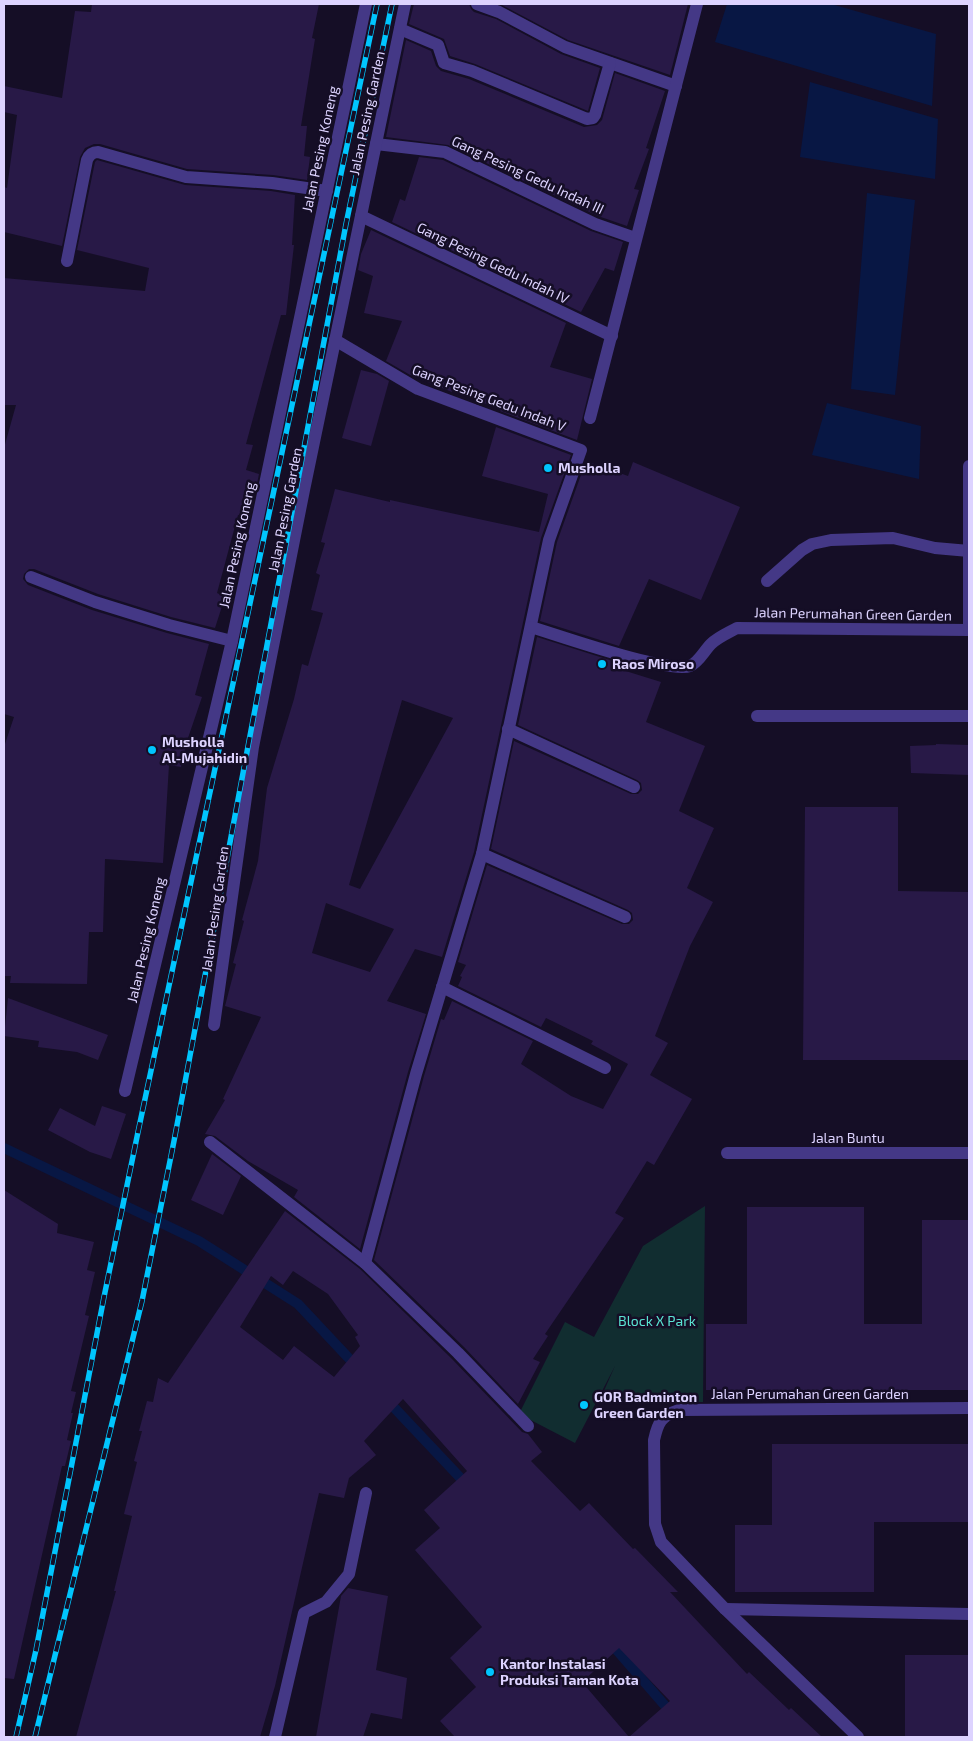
<svg xmlns="http://www.w3.org/2000/svg" width="973" height="1741" font-family="'Exo 2',sans-serif">
  <style>
    .green { fill: #112d30 }
    .water { fill: #081744 }
    .lines { fill: none; stroke-linecap: round; stroke-linejoin: round }
    .stream { stroke: #081744; stroke-width: 10 }
    .building { fill: #281947; fill-rule: evenodd }
    .lane { stroke: #443886; stroke-width: 12 }
    .street { stroke: #443886; stroke-width: 12 }
    .rail-casing { stroke: #00c5fe; stroke-width: 5.5 }
    .rail { stroke: #150e26; stroke-width: 4; stroke-dasharray: 11; stroke-linecap: butt }
    .poi-dot { fill: #00c5fe; stroke: #150e26; stroke-width: 2 }
    .labels { text-anchor: middle; stroke-width: 5; stroke-linejoin: round; paint-order: stroke }
    .street-label { font-size: 14px; fill: #ddd3ff; stroke: #150e26 }
    .poi-label { font-size: 14px; font-weight: bold; fill: #ddd3ff; stroke: #150e26; text-anchor: start }
    .park-label { font-size: 14px; fill: #5ae3d2; stroke: #150e26 }
  </style>
  <rect width="100%" height="100%" fill="#150e26"/>
  <polygon class="green" points="705,1206 703,1402 599,1402 615,1366 575,1443 519,1414 565,1322 594,1337 643,1246"/>
  <g class="water">
    <polygon points="727,4 831,4 936,34 932,106 715,42"/>
    <polygon points="810,82 938,119 935,179 800,157"/>
    <polygon points="867,193 915,200 895,395 851,389"/>
    <polygon points="827,403 921,426 919,479 812,455"/>
  </g>
  <g class="lines">
    <g class="stream">
      <polyline points="4,1148 199,1241 298,1304 358,1368"/>
      <polyline points="386,1399 469,1487"/>
      <polyline points="608,1640 674,1716"/>
    </g>
  </g>
  <g class="building">
    <polygon points="92,4 319,4 312,38 315,39 301,126 307,126 304,156 310,157 307,180 273,175 187,169 100,144 94,144 85,148 80,157 62,246 4,232 4,187 7,188 17,115 4,112 4,86 62,98 75,11 91,12"/>
    <polygon points="414,4 469,4 471,9 474,12 496,19 561,54 600,68 588,111 475,64 450,56 444,39 409,24"/>
    <polygon points="500,4 688,4 670,75 568,40"/>
    <polygon points="406,40 431,51 436,66 441,71 469,79 584,127 597,125 602,120 615,73 665,91 646,148 649,149 634,189 639,190 627,226 598,216 448,145 386,137"/>
    <polygon points="419,157 443,160 591,231 623,242 614,271 605,268 581,312 392,222 400,199 405,201"/>
    <polygon points="97,160 185,185 271,191 295,195 292,245 294,245 286,315 281,315 246,444 253,445 246,470 259,474 250,518 238,515 217,593 225,597 215,628 171,617 98,594 34,569 29,569 24,574 23,579 28,585 92,610 167,633 209,644 195,695 202,697 188,738 181,767 169,765 163,863 105,859 103,932 89,932 87,984 10,983 11,976 4,976 4,747 14,717 4,714 4,448 16,405 4,405 4,278 145,291 149,268 77,250 95,162"/>
    <polygon points="371,230 566,323 550,367 592,379 577,440 500,411 501,410 452,390 452,392 412,376 386,361 402,321 364,313 373,276 358,270 361,254"/>
    <polygon points="361,370 377,374 389,381 371,446 342,438"/>
    <path d="M496 427 571 455 541 538 474 852 442 957 415 949 387 1001 426 1014 408 1072 360 1249 294 1197 298 1190 248 1161 215 1136 205 1134 225 1100 223 1099 261 1017 225 1006 236 964 233 963 244 921 242 920 258 861 267 788 294 699 302 664 308 666 323 613 311 610 320 575 316 573 325 543 321 542 335 489 390 502V500L539 532 548 494 482 476ZM402 700 453 718 360 889 349 885ZM326 903 394 929 370 972 312 953Z"/>
    <polygon points="586,461 628,476 633,462 740,507 701,600 649,579 619,646 540,621 557,542"/>
    <polygon points="537,637 619,663 616,668 661,682 646,722 705,746 679,811 714,828 687,888 713,902 690,946 655,1036 668,1043 650,1075 692,1099 654,1165 647,1161 615,1213 624,1218 545,1334 548,1336 533,1359 540,1362 518,1404 464,1347 374,1260 424,1076 441,1019 444,1020 452,1001 533,1041 521,1064 571,1096 603,1109 628,1064 591,1044 593,1041 546,1018 541,1027 458,986 462,977 460,976 466,965 458,962 487,865 622,924 629,924 633,920 632,913 628,910 491,849 514,741 631,794 638,794 642,790 641,783 637,780 518,725"/>
    <polygon points="936,744 969,745 969,775 911,773 910,746 936,745"/>
    <polygon points="805,807 898,807 898,891 969,892 969,1060 803,1060"/>
    <polygon points="8,998 108,1035 98,1060 77,1052 38,1047 39,1041 4,1036"/>
    <polygon points="102,1106 126,1114 111,1159 90,1152 48,1130 60,1108 95,1126"/>
    <polygon points="212,1154 241,1176 223,1215 191,1200"/>
    <polygon points="4,1190 58,1224 57,1233 94,1242 87,1270 95,1272 85,1315 89,1316 71,1391 76,1392 71,1413 73,1413 67,1440 71,1441 65,1466 62,1466 14,1679 4,1678"/>
    <polygon points="747,1207 864,1207 864,1324 922,1324 922,1220 969,1220 969,1390 706,1390 706,1324 747,1324"/>
    <path d="M285 1211 360 1269 452 1359 522 1432 528 1434 542 1452 531 1461 580 1511 589 1503 633 1549 635 1548 678 1592H670L747 1674 749 1672 789 1710 791 1708 822 1737H455L440 1721 476 1687 450 1658 482 1627 415 1550 440 1528 424 1510 467 1471 403 1399 364 1441 376 1455 349 1478 344 1498 319 1493 275 1686 260 1737H76L116 1591H114L132 1516 124 1514 137 1462 134 1461 142 1431H139L147 1401 153 1402 158 1378 168 1383ZM293 1271 328 1294 358 1335 355 1337 360 1346 334 1377 294 1346 283 1360 240 1327 271 1276 283 1285ZM619 1648 670 1701 629 1737 582 1682Z"/>
    <polygon points="772,1444 969,1444 969,1522 874,1522 874,1592 735,1592 735,1525 772,1525"/>
    <polygon points="348,1588 388,1596 376,1670 407,1678 402,1719 371,1713 363,1737 316,1737 341,1596"/>
    <rect x="905" y="1655" width="64" height="82"/>
  </g>
  <g class="lines">
    <polyline class="lane" points="767,581 802,550 812,544 831,540 893,538 935,548 969,551"/>
    <g class="street">
      <polyline points="477,4 499,12 565,47 676,86"/>
      <polyline points="400,29 438,45 444,63 472,71 587,119 593,118 595,115 610,63"/>
      <polyline points="376,144 445,152 595,224 635,238"/>
      <polyline points="361,216 612,336"/>
      <path d="M67 261 87 160C89 155 92 152 98 152L186 177 272 183 327 191"/>
      <polyline points="335,340 418,389 581,450 549,540 482,854 416,1074 365,1263"/>
      <polyline points="590,418 697,4"/>
      <polyline points="31,577 95,602 169,625 232,641"/>
      <path d="M531 627C558 635 668 674 690 666 699 662 704 651 711 644 718 637 728 633 737 628L969 630"/>
      <polyline points="969,630 969,466"/>
      <polyline points="757,716 969,716"/>
      <polyline points="508,729 634,787"/>
      <polyline points="482,854 625,917"/>
      <polyline points="442,987 605,1068"/>
      <polyline points="214,1025 253,747 304,490 405,4"/>
      <polyline points="125,1091 232,641 366,4"/>
      <polyline points="210,1142 365,1263 458,1353 528,1426"/>
      <polyline points="727,1153 969,1153"/>
      <polyline points="725,1609 969,1614"/>
      <polyline points="275,1737 304,1613 326,1602 349,1574 366,1493"/>
      <path d="M858 1737 725 1609 661 1542 655 1524 654 1440C658 1422 661 1416 679 1410L969 1408"/>
    </g>
    <g class="rail-casing">
      <g id="rail">
        <polyline points="16,1737 36,1650 104,1297 138,1132 377,4"/>
        <polyline points="35,1737 142,1301 174,1141 346,224 392,4"/>
      </g>
    </g>
    <use href="#rail" class="rail"/>
  </g>
  <g class="poi-dot">
    <circle cx="548" cy="468" r="5"/>
    <circle cx="602" cy="664" r="5"/>
    <circle cx="152" cy="750" r="5"/>
    <circle cx="584" cy="1405" r="5"/>
    <circle cx="490" cy="1672" r="5"/>
  </g>
  <g class="labels">
    <g class="street-label">
      <text transform="translate(367 113) rotate(-78)" y="5">Jalan Pesing Garden</text>
      <text transform="translate(320 149) rotate(-78)" y="5">Jalan Pesing Koneng</text>
      <text transform="translate(528 175) rotate(25)" y="5">Gang Pesing Gedu Indah III</text>
      <text transform="translate(493 263) rotate(26)" y="5">Gang Pesing Gedu Indah IV</text>
      <text transform="translate(489 398) rotate(21)" y="5">Gang Pesing Gedu Indah V</text>
      <text transform="translate(285 510) rotate(-79)" y="5">Jalan Pesing Garden</text>
      <text transform="translate(237 545) rotate(-78)" y="5">Jalan Pesing Koneng</text>
      <text transform="translate(853 614) rotate(1)" y="5">Jalan Perumahan Green Garden</text>
      <text transform="translate(215 909) rotate(-82)" y="5">Jalan Pesing Garden</text>
      <text transform="translate(146 940) rotate(-77)" y="5">Jalan Pesing Koneng</text>
      <text x="848" y="1143">Jalan Buntu</text>
      <text x="810" y="1399">Jalan Perumahan Green Garden</text>
    </g>
    <g class="poi-label">
      <text x="558" y="473">Musholla</text>
      <text x="612" y="669">Raos Miroso</text>
      <text x="162" y="747">Musholla<tspan x="162" dy="16">Al-Mujahidin</tspan></text>
      <text x="594" y="1402">GOR Badminton<tspan x="594" dy="16">Green Garden</tspan></text>
      <text x="500" y="1669">Kantor Instalasi<tspan x="500" dy="16">Produksi Taman Kota</tspan></text>
    </g>
    <g class="park-label">
      <text x="657" y="1326">Block X Park</text>
    </g>
  </g>
  <rect width="973" height="1741" fill="none" stroke="#ddd3ff" stroke-width="10"/>
</svg>
